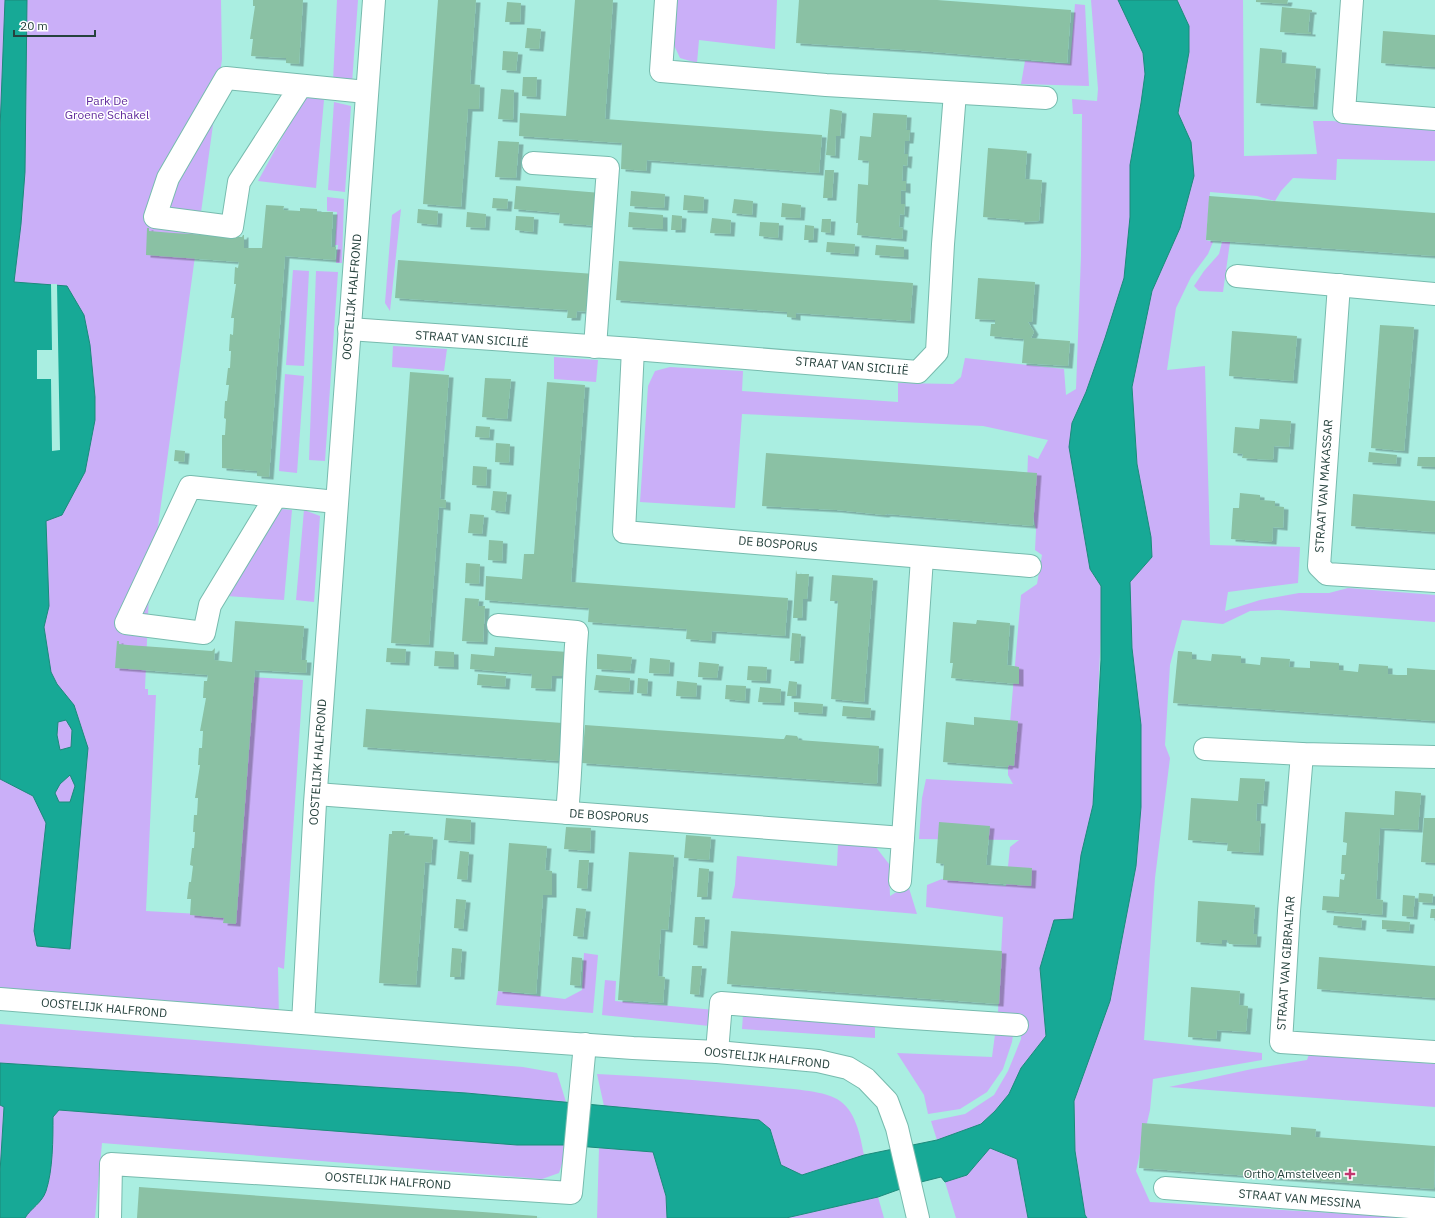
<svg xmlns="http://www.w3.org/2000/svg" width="1435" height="1218" font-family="'IBM Plex Sans',sans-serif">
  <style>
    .green { fill: #caaff8 }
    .water { fill: #17a996; stroke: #1c8a7b; fill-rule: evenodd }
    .pier { fill: #aaeee1 }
    .building { fill: #8ac1a4; filter: url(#shadow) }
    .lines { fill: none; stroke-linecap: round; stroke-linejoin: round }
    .minor-casing { stroke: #77bbae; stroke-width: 24 }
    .minor { stroke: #fff; stroke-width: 22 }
    .poi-dot { fill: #c2376e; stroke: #fff; stroke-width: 1.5 }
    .labels { text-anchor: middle; stroke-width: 3; stroke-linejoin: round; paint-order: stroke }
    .park-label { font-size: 12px; fill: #612b9d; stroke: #fff }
    .street-label { font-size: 12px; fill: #26423d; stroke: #fff }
    .poi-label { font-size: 12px; fill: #26423d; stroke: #fff; text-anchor: end }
  </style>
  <defs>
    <filter id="shadow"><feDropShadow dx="4.5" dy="2.5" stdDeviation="0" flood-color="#0004"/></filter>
  </defs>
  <rect width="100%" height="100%" fill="#aaeee1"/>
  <g class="green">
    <polygon points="0,0 221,0 222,59 149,592 145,689 148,689 148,695 156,695 146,911 235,916 249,677 303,680 284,969 278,967 279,1020 0,1009"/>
    <polygon points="337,0 358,0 352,83 333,81"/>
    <polygon points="676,0 777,0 775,49 699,40 697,63 680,58 673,43"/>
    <polygon points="1091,0 1118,0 1143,53 1145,74 1141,103 1130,165 1130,217 1124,278 1105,338 1086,392 1072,422 1090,569 1101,586 1101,631 1093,805 1081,855 1073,919 1040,968 1046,1036 1021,1068 1009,1094 995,1111 981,1124 937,1140 931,1121 965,1114 994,1095 1008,1071 1021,1039 1021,1024 1015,1021 1012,1042 1003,1069 987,1092 960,1109 928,1114 924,1095 897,1053 992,1057 998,1012 1003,917 926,907 927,885 942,879 1006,886 1010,847 1019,840 919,839 922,798 926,779 1013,784 1008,775 1008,746 1021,595 1037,584 1042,555 1035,550 1036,530 1027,485 1028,455 1038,459 1048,440 983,426 742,414 735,508 640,502 648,386 655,371 670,367 743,371 742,391 898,402 898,383 953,384 961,377 965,358 1064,369 1066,395 1076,389 1081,256 1082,114 1073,114 1072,99 1097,101 1098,89"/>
    <polygon points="1177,0 1243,0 1244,156 1317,154 1313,121 1332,121 1435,129 1435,161 1337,159 1336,180 1293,178 1281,191 1275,201 1257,196 1210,192 1206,240 1213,242 1208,254 1191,277 1176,308 1167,370 1205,366 1210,545 1300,547 1298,583 1228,592 1225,611 1260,600 1299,593 1329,593 1348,588 1435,595 1435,622 1278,610 1250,611 1223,624 1182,620 1170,665 1165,745 1170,758 1155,878 1144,1040 1262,1053 1262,1060 1153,1079 1150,1110 1136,1171 1150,1202 1416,1218 1087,1218 1085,1215 1075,1151 1074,1101 1110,1001 1136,866 1141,807 1141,725 1132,648 1130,582 1152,557 1151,537 1137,464 1132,387 1152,291 1180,228 1191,142 1178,113 1189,52 1189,26"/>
    <polygon points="1075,4 1085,5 1089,86 1021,84 1025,61 1070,64"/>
    <polygon points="307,92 324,100 316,188 258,181"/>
    <polygon points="334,102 351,106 345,192 328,190"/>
    <polygon points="327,197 344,199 342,263 336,263 338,245 335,245 337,212 327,211"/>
    <polygon points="401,209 390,311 385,303 392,215"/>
    <polygon points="1222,242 1230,242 1223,292 1199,291 1194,286 1204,271 1219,254"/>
    <polygon points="293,270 309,271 304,366 286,365"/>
    <polygon points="316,271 338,272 325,461 309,460"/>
    <polygon points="393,346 447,349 444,371 392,367"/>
    <polygon points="554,357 598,360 596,382 554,379"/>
    <polygon points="285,374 304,376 297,473 279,471"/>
    <polygon points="282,509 292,510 284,600 226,596"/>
    <polygon points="304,510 320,516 314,602 296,600"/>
    <polygon points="838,844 875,846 889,864 890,896 908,885 917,914 732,898 735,885 737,856 837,866"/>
    <polygon points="584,953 598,955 593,1013 496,1005 498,991 565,999 582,990"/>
    <polygon points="605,980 616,981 615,1001 715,1010 729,1028 602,1015"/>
    <polygon points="743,1015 875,1025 875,1038 742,1029"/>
    <polygon points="0,1024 523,1067 557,1073 566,1102 466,1093 0,1063"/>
    <polygon points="1309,1054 1435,1064 1435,1107 1169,1087 1252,1069 1307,1060"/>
    <path d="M597 1074C655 1077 713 1081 771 1087 789 1089 821 1090 837 1099 856 1110 860 1135 864 1155L802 1175 781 1166 770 1129 759 1120 604 1106Z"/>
    <polygon points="0,1105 4,1107 0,1172"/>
    <polygon points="59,1110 517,1145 564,1145 564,1158 559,1173 542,1179 102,1143 95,1218 25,1218 28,1212 38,1204 53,1139 53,1116"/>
    <polygon points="599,1148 653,1152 666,1196 667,1218 597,1218"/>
    <polygon points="990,1148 1017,1159 1028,1218 956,1218 945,1182 967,1175"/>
    <polygon points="878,1197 884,1218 786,1218"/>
  </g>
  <g class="water">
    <path d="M5 0H27L25 172 21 224 14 282 67 286 84 315 90 345 95 397V420L85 472 62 515 46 521 49 606 44 627 51 672 57 684 74 705 88 748 70 949 37 946 34 931 46 823 33 796 0 779V129ZM66 720 72 730 71 747 60 750 57 735 58 722ZM70 775 75 786 70 802H59L55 793 60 784Z"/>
    <path d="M1118 0H1177L1189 26V52L1178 113 1191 142 1194 176 1180 228 1152 291 1132 387 1137 464 1151 537 1152 557 1130 582 1132 648 1141 725V807L1136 866 1110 1001 1074 1101 1075 1151 1085 1215 1087 1218H1028L1017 1159 990 1148 967 1175 945 1182 941 1177 917 1183 878 1197 786 1218H667L666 1196 653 1152 564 1145H517L59 1110 53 1117C53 1139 53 1170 46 1191 42 1203 31 1208 25 1218H0V1172L4 1107 0 1105V1063L466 1093 759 1120 770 1129 781 1165 802 1175 864 1155 937 1140 981 1124 995 1111 1009 1094 1021 1068 1046 1036 1040 968 1054 920 1073 919 1081 855 1093 805 1101 660V586L1090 569 1069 447 1072 423 1086 392 1105 338 1124 278 1130 217V165L1141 103 1145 74 1143 53Z"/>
  </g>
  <polygon class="pier" points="51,284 57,284 60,450 52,451 51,379 37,379 37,350 52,350"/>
  <g class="building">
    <polygon points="253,0 303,0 299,64 286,63 286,58 251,56 253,39 250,39 255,6 253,6"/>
    <polygon points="438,0 476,0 470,84 480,85 479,109 468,109 461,207 423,204"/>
    <polygon points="575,0 613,0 605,119 822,135 819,173 647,160 646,171 621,169 622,143 519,136 520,113 566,116"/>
    <polygon points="799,0 937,0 1071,10 1067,63 921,51 796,43"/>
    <polygon points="1256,0 1288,0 1287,4 1256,2"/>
    <polygon points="507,2 521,3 520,22 505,22"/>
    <polygon points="1282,7 1312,10 1312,12 1310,12 1308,32 1311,32 1311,34 1280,32"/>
    <polygon points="527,28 541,29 539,49 525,48"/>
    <polygon points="1383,31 1435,35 1435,67 1381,63"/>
    <polygon points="1260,48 1282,50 1281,63 1316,66 1313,107 1256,103"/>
    <polygon points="503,51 518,52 516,71 502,70"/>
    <polygon points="523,77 537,77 536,97 522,96"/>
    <polygon points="501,89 514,90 513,120 498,119"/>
    <polygon points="830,109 842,111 840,136 836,136 835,156 826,155"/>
    <polygon points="873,113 907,115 906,130 910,130 909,141 905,141 904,154 908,154 907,166 903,165 902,181 906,181 906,191 901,190 901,204 905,204 904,215 900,214 899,227 903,228 902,239 857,235 858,223 856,223 858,184 868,185 869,161 858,160 860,136 871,137"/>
    <polygon points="498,141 519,142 516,178 495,177"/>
    <polygon points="988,148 1027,151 1025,179 1042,180 1039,221 1020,222 1020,220 983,217"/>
    <polygon points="825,170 834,170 832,198 823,198"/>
    <polygon points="516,186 601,193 599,226 559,223 560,213 514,209"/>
    <polygon points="631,191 665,194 664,208 630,206"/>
    <polygon points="684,195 704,197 703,211 683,210"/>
    <polygon points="1209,196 1435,213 1435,256 1206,240"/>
    <polygon points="493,198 508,199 507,209 492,208"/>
    <polygon points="734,199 753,201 752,215 732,213"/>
    <polygon points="782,203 801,205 800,218 781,217"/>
    <polygon points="266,205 284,206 283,210 300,211 300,208 317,209 317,212 333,212 331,247 336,247 335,260 285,256 269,477 257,476 257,471 222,468 222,435 225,435 226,419 224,418 225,401 227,401 229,385 226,385 228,368 230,368 231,351 229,351 230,334 233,335 234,318 231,318 236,284 234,284 235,267 238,268 239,262 146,255 147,228 149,228 149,231 173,233 242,237 243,235 244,235 244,248 262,248"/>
    <polygon points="418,209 438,211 437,225 417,223"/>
    <polygon points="467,212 486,214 485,228 466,227"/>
    <polygon points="629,212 663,215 663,229 628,227"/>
    <polygon points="672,215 682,216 681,230 671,230"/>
    <polygon points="516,216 534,217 533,232 515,230"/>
    <polygon points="712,218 731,220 730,234 710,233"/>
    <polygon points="822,219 831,219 830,233 821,232"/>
    <polygon points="760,222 779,223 778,238 759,236"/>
    <polygon points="805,225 814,226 813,240 804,240"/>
    <polygon points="827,242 855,244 854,254 826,252"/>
    <polygon points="876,245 904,247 904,257 875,255"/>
    <polygon points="398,260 595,274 592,312 577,311 576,318 567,318 568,310 395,298"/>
    <polygon points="619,261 913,283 910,321 796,313 796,318 787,317 787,312 616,300"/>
    <polygon points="978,278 1035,282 1032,322 1028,322 1034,332 1031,338 1070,341 1068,366 1022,363 1024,339 990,336 991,324 995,324 995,320 975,319"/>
    <polygon points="1380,325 1414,327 1404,451 1371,448"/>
    <polygon points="1232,331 1297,336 1293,381 1229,376"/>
    <polygon points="410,372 449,375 440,499 446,500 446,508 439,507 429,645 391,643"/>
    <polygon points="485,378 511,379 507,419 482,417"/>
    <polygon points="547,382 585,385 571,582 788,598 785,636 712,631 711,641 686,639 687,629 588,622 589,608 485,600 486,576 522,579 524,554 534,554"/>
    <polygon points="1260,419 1291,421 1289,447 1274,446 1273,460 1242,458 1243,454 1233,453 1235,427 1259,429"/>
    <polygon points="476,426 490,427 489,438 475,437"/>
    <polygon points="496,443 510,444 509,463 495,462"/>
    <polygon points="175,450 185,451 184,462 174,461"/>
    <polygon points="1369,452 1397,455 1396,464 1368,462"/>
    <polygon points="766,453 1037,473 1033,526 887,514 884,515 837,510 762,506"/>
    <polygon points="1418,457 1435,457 1435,467 1417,466"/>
    <polygon points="473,466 487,467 486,486 472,485"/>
    <polygon points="493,491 507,492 505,512 491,510"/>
    <polygon points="1240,493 1260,495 1260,500 1275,501 1275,506 1284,507 1283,528 1273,527 1272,542 1231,539 1233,508 1239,508"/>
    <polygon points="1353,494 1435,501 1435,532 1351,526"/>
    <polygon points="470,514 484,515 482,534 468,533"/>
    <polygon points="489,540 503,541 502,561 488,560"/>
    <polygon points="466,563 480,564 479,584 465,583"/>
    <polygon points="796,570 797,574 809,574 807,599 803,599 802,618 793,618"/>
    <polygon points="832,575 873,578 864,702 831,699 838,601 830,601"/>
    <polygon points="465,598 479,599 478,606 485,606 483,642 462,641"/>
    <polygon points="977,620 1010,623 1007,665 1019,667 1019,684 951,678 953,663 950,663 953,622 976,624"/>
    <polygon points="235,621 304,626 301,660 307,660 306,673 255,670 236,924 223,923 224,918 190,915 191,899 187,899 189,882 191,882 193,866 190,865 192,848 194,848 195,832 193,832 194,815 197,815 198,798 195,798 200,765 198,765 199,748 202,748 203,731 200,731 206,698 203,698 204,681 207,681 208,675 115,668 117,641 119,641 119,644 128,645 212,651 215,648 214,660 232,662"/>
    <polygon points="792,633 801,634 799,661 790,661"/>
    <polygon points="495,647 568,652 566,676 552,676 551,689 531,688 532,674 470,669 471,654 494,656"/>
    <polygon points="387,648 406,649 405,663 386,662"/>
    <polygon points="435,651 454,652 454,667 434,666"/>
    <polygon points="1178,651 1192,652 1192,659 1211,661 1212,654 1241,656 1241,663 1260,665 1261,657 1290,659 1289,667 1310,668 1310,661 1339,663 1339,670 1349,671 1358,672 1359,664 1388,666 1388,674 1397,675 1407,675 1407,668 1435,670 1435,721 1173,703"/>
    <polygon points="597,654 632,657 630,671 597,669"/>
    <polygon points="650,658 670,660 669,674 649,673"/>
    <polygon points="699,662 719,664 717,678 698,677"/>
    <polygon points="748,666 767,667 766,681 747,680"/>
    <polygon points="478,674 506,676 505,687 477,685"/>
    <polygon points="596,675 630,678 629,692 594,690"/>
    <polygon points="638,678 648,679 647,694 637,693"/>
    <polygon points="677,681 697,683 696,697 676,696"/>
    <polygon points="789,681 797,682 796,696 787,696"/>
    <polygon points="726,685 746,686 745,701 725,699"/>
    <polygon points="760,687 781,689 780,703 758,702"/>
    <polygon points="794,702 823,704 822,714 794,712"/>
    <polygon points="843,706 871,708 870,718 842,716"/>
    <polygon points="366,709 563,723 560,761 363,747"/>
    <polygon points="974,717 1018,721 1014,766 1009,765 1008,767 943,762 946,722 974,725"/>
    <polygon points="585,725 781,739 784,739 786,735 797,736 799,740 879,746 877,784 582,763"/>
    <polygon points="1240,778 1265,779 1263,804 1257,803 1256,821 1261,821 1259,853 1227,851 1228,843 1188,840 1191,798 1238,801"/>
    <polygon points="1395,791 1421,793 1418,830 1380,828 1376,899 1383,900 1382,915 1322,910 1323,896 1339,897 1340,879 1344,880 1345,874 1341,874 1342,855 1346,855 1347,843 1343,842 1345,812 1394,815"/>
    <polygon points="446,818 471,820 470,842 444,840"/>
    <polygon points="1424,818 1435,818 1435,863 1421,862"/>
    <polygon points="939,822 990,826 986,865 1032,868 1031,886 943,880 944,864 936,863"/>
    <polygon points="566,827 591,828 590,851 564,849"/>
    <polygon points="392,831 405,831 404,835 433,837 431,863 425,862 416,985 379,983 389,834 392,834"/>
    <polygon points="686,835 711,837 709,860 684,858"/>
    <polygon points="509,843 547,846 545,870 552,871 552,895 543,895 536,994 498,991"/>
    <polygon points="460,851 469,852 467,880 457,879"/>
    <polygon points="629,852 674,855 668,930 661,929 658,976 665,977 663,1003 618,1000"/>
    <polygon points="579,860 589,860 587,889 577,888"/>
    <polygon points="699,868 709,869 707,897 697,897"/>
    <polygon points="1419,893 1433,894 1432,903 1418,902"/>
    <polygon points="1403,895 1415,896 1413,917 1402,916"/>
    <polygon points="456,899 466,900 463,929 454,928"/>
    <polygon points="1198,901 1255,905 1253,934 1257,934 1256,945 1229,944 1227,940 1222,940 1222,944 1196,942"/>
    <polygon points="576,908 586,909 583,937 573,936"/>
    <polygon points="1431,909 1435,909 1435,918 1430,918"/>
    <polygon points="1334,916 1362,918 1361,928 1333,925"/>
    <polygon points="695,917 705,917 703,946 693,945"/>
    <polygon points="1382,920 1410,922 1409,931 1382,929"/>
    <polygon points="731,931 1002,951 999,1004 727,984"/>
    <polygon points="452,948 462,949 460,977 450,977"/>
    <polygon points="572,957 582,958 580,986 570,985"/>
    <polygon points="1319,957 1435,966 1435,998 1317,989"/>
    <polygon points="692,966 702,966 699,995 690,994"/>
    <polygon points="1191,987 1240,991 1239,1005 1248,1006 1246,1032 1217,1030 1216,1039 1188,1037"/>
    <polygon points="1142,1123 1291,1135 1291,1127 1316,1129 1315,1137 1435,1146 1434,1189 1139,1168"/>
    <polygon points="139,1187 537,1216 537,1218 137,1218"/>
  </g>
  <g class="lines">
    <g class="minor-casing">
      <g id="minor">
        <polyline points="666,0 661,71 826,85 1046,98"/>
        <polyline points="1352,0 1344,112 1435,119"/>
        <polyline points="300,87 239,182 232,227 155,217 168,178 226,78 366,92"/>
        <polyline points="533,163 608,168 595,347"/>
        <polyline points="1237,276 1435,294"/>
        <polyline points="1339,285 1319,566 1327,574 1435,581"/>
        <polyline points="349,329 633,349 918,372 937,352 943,244 955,93"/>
        <polyline points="633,349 624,532 1030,566"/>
        <polyline points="276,496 210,605 204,633 126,623 190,487 336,502"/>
        <path d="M498 625 577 632C572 692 573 753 567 813"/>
        <polyline points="1205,749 1302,754 1435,757"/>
        <polyline points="1302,754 1289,911 1281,1042 1435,1052"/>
        <polyline points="316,794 903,838 900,881"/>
        <polyline points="903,838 922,558"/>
        <polyline points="0,999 477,1037 633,1048 717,1052 818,1061 848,1068 866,1079 887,1101 897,1128 918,1218"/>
        <polyline points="303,1023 315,803 374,0"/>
        <polyline points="717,1052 721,1003 898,1017 1017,1025"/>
        <polyline points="1165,1188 1435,1209"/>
        <polyline points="110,1218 111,1164 571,1193 585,1044"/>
      </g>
    </g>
    <use href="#minor" class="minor"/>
  </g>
  <path class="poi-dot" d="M1348 1168h4v4h4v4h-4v4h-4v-4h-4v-4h4z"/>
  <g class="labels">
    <g class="park-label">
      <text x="107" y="105">Park De<tspan x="107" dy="14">Groene Schakel</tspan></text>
    </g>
    <g class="street-label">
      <text transform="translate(352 297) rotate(-85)" y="4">OOSTELIJK HALFROND</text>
      <text transform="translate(472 339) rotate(4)" y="4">STRAAT VAN SICILIË</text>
      <text transform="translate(852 366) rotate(5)" y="4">STRAAT VAN SICILIË</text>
      <text transform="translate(1324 486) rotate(-86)" y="4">STRAAT VAN MAKASSAR</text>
      <text transform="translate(778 544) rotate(5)" y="4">DE BOSPORUS</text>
      <text transform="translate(318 762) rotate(-86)" y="4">OOSTELIJK HALFROND</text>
      <text transform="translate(609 816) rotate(4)" y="4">DE BOSPORUS</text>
      <text transform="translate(1286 963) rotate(-86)" y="4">STRAAT VAN GIBRALTAR</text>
      <text transform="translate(104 1008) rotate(5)" y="4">OOSTELIJK HALFROND</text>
      <text transform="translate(767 1058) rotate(6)" y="4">OOSTELIJK HALFROND</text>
      <text transform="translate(388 1181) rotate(4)" y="4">OOSTELIJK HALFROND</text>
      <text transform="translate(1300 1199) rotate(5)" y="4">STRAAT VAN MESSINA</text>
    </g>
    <g class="poi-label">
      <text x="1341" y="1178">Ortho Amstelveen</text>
    </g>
  </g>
  <path d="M14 30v6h81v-6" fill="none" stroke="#26423d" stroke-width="2"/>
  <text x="20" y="30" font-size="12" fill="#26423d" stroke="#ffffff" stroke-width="3" paint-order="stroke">20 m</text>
</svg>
